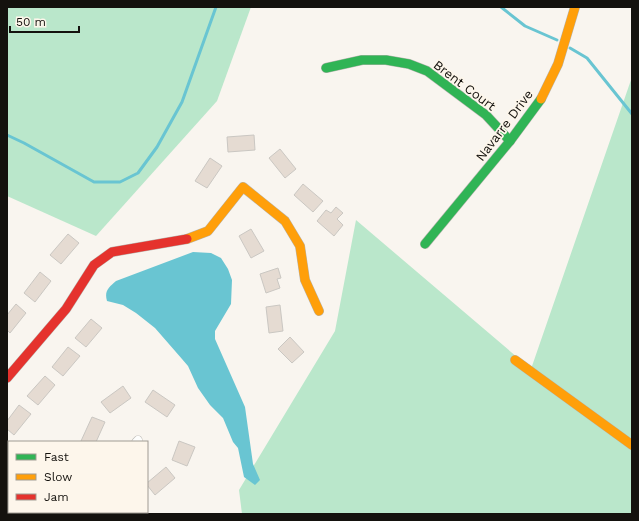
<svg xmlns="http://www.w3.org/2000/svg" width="639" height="521" font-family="'Work Sans',sans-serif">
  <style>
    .green { fill: #bae7cb }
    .water { fill: #69c5d2 }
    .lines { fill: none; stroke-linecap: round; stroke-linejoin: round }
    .stream { stroke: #69c5d2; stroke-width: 3 }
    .building { fill: #e5dbd2; stroke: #cac7c2 }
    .street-casing { stroke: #b6b4af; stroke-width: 9 }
    .fast-casing { stroke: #b6b4af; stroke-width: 10 }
    .slow-casing { stroke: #b6b4af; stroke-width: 10 }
    .jam-casing { stroke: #b6b4af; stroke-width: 10 }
    .street { stroke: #fefefd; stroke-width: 8 }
    .fast { stroke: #30b455; stroke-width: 9 }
    .slow { stroke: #ff9f0a; stroke-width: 9 }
    .jam { stroke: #e5322d; stroke-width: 9 }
    .labels { text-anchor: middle; stroke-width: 3.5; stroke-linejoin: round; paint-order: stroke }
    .street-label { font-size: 13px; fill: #14120e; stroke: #fdf6eb }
  </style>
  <rect width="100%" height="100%" fill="#f9f5ef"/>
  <g class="green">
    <polygon points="7,7 251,7 217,101 96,236 7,196"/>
    <polygon points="632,77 632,514 242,514 239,490 335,331 356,220 531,369"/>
  </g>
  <path class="water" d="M193 252 211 253 221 258 228 269 232 280 231 304 215 331V339L245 407 253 464 260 480 255 485 244 477 238 448 233 442 223 418 210 405 198 388 188 366 182 359 155 328 136 313 123 305 107 301C104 291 109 287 116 281Z"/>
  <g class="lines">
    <g class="stream">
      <polyline points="501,7 525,26 557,40"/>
      <polyline points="570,48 587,58 632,114"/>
      <polyline points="7,135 24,143 94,182 120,182 138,173 157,147 182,102 216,7"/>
    </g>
  </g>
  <g class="building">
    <polygon points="254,135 255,150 228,152 227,137"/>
    <polygon points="280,149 296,169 285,178 269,158"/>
    <polygon points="210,158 222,166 207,188 195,181"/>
    <polygon points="303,184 323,201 313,212 294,195"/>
    <polygon points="336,207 343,213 337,219 343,225 334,236 317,221 326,210 331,213"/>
    <polygon points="251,229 264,251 251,258 239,236"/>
    <polygon points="68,234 79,243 61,264 50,255"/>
    <polygon points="278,268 281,278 277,279 280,288 266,293 260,274"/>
    <polygon points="40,272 51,281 35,302 24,293"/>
    <polygon points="16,304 26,313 10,333 7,330 7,315"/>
    <polygon points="280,305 283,331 269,333 266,307"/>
    <polygon points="91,319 102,328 86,347 75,338"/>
    <polygon points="290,337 304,352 292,363 278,349"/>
    <polygon points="68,347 80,356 63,376 52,367"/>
    <polygon points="45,376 55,385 38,405 27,396"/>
    <polygon points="123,386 131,398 110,413 101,402"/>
    <polygon points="153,390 175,405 167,417 145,402"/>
    <polygon points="19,405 31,414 14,435 7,429 7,421"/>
    <polygon points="92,417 105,422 96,442 84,442 81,441"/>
    <polygon points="179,441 195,447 187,466 172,460"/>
    <polygon points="166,467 175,478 155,495 147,485 147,483"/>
  </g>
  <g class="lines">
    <g class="street-casing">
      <g id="street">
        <polyline points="136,442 138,440"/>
        <polyline points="77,514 78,512"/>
      </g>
    </g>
    <g class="fast-casing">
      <g id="fast">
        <polyline points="326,68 362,60 386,60 409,64 427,71 486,115 510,141"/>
        <polyline points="425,244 510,141 541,99"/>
      </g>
    </g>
    <g class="slow-casing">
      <g id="slow">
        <polyline points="541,99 558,64 575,7"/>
        <polyline points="187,239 208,231 243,187 285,221 300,246 305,280 319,311"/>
        <polyline points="515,360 632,445"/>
      </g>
    </g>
    <g class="jam-casing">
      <polyline id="jam" points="7,378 66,309 94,265 112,252 187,239"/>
    </g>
    <use href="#street" class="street"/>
    <use href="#fast" class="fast"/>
    <use href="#slow" class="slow"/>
    <use href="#jam" class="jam"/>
  </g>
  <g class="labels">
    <g class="street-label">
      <text transform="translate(465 85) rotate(37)" y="5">Brent Court</text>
      <text transform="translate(504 125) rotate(-53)" y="5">Navarre Drive</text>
    </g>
  </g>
  <rect width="639" height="521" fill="none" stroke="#14120e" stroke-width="16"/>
  <rect x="8" y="441" width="140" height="72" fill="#fdf6eb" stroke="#a09b93"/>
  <rect x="16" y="454" width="20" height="6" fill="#30b455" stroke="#a09b93"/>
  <text x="44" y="461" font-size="12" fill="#14120e">Fast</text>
  <rect x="16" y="474" width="20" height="6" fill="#ff9f0a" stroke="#a09b93"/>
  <text x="44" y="481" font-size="12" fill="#14120e">Slow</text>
  <rect x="16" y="494" width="20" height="6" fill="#e5322d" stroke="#a09b93"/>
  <text x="44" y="501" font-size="12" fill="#14120e">Jam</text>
  <path d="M10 26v6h69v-6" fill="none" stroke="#14120e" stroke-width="2"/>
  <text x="16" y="26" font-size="12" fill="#14120e" stroke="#fdf6eb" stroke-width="3" paint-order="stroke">50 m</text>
</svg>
